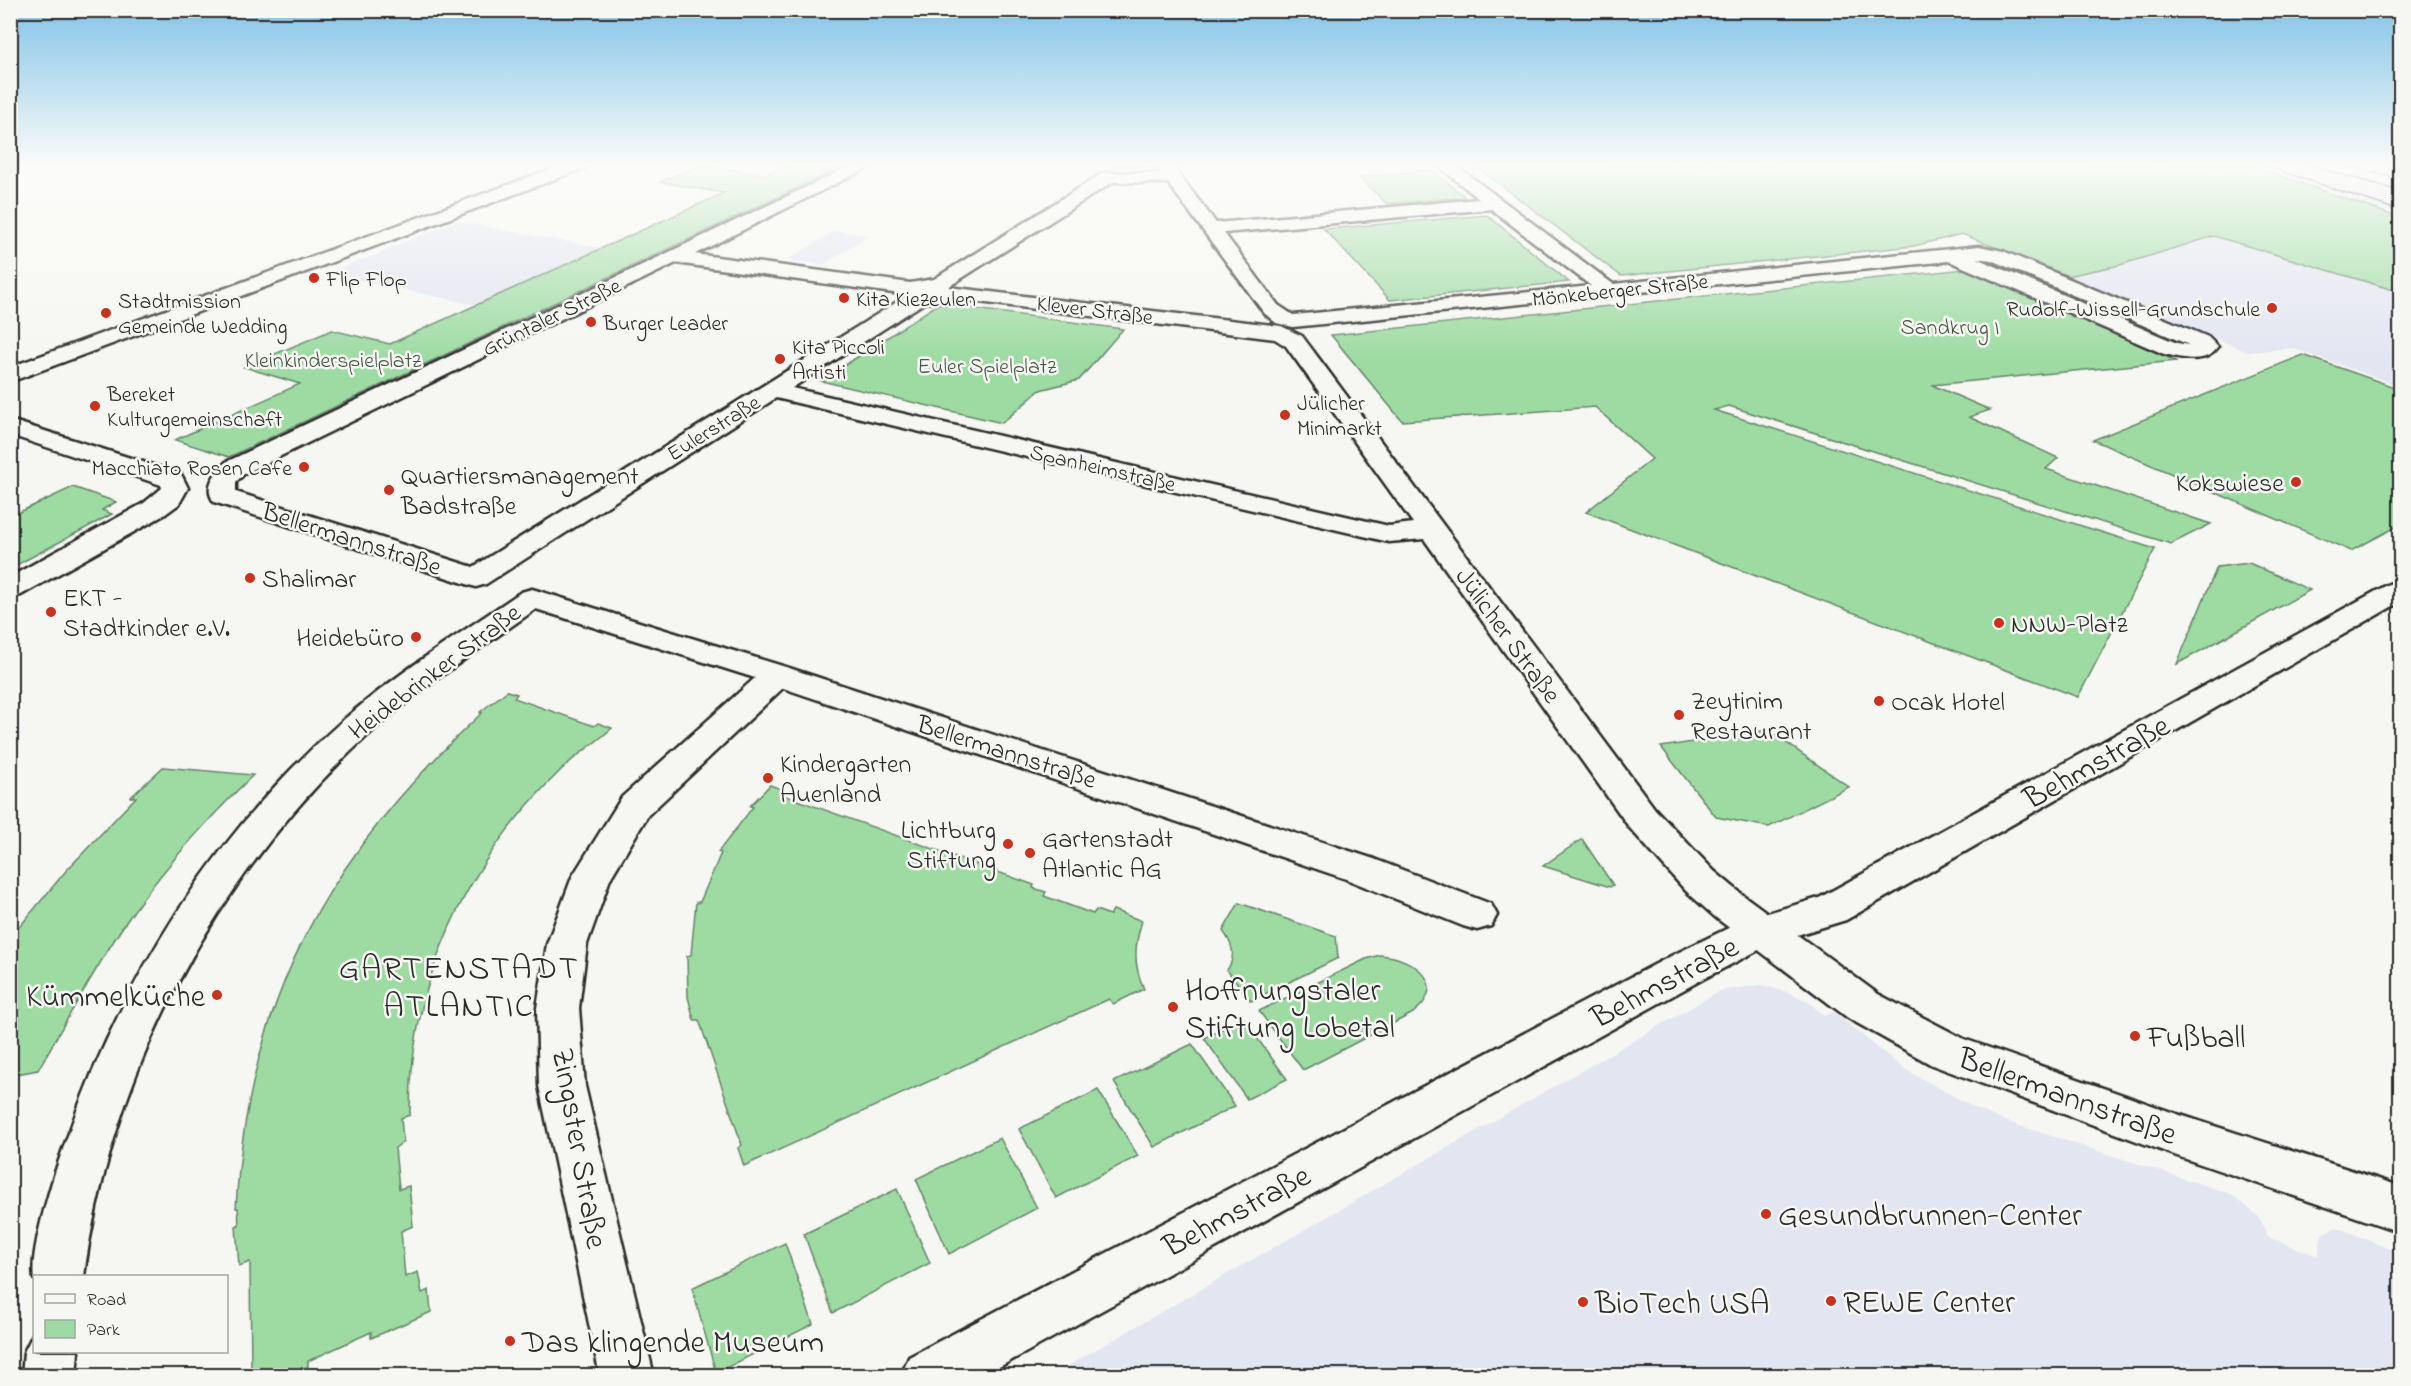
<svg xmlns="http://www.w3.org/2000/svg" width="2411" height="1386" font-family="'Indie Flower',sans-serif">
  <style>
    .built { fill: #e3e5f1 }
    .green { fill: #9edba3; stroke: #648367; stroke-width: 1.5 }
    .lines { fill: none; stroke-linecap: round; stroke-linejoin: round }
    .street-casing { stroke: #2b2b2b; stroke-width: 5 }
    .secondary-casing { stroke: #2b2b2b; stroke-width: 5 }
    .street { fill: #f6f6f2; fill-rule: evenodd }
    .secondary { fill: #f6f6f2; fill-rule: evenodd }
    .tram { stroke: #2b2b2b; stroke-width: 1.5 }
    .rail { stroke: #2b2b2b; stroke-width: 2; stroke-dasharray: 5 2; stroke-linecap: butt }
    .poi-dot { fill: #c8321e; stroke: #f6f6f2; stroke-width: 2 }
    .labels { text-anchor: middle; stroke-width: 5; stroke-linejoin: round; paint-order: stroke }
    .far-poi-label { font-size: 22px; fill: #2b2b2b; stroke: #f6f6f2; text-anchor: start }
    .far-street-label { font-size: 22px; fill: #2b2b2b; stroke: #f6f6f2 }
    .far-park-label { font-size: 22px; fill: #485749; stroke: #f6f6f2 }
    .poi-label { font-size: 26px; fill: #2b2b2b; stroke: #f6f6f2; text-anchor: start }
    .street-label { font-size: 26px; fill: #2b2b2b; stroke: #f6f6f2 }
    .near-street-label { font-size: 32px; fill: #2b2b2b; stroke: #f6f6f2 }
    .near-poi-label { font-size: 32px; fill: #2b2b2b; stroke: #f6f6f2; text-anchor: start }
    .near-neighbourhood-label { font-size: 33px; letter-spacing: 1.5px; fill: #2b2b2b; stroke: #f6f6f2 }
  </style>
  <rect width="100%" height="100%" fill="#f6f6f2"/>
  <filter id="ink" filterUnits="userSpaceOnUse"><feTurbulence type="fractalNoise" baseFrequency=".0167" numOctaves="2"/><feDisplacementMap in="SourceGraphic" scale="12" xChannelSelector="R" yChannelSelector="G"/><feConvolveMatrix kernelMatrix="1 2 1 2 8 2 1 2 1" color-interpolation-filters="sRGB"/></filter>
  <g filter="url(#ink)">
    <g class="built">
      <polygon points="2247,164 2400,164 2400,218 2303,182"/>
      <polygon points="458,221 492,228 602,248 476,305 326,273 387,251 387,249"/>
      <polygon points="835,231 869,235 823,265 787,260"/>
      <polygon points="2214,236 2400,292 2400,386 2292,348 2248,352 2067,276 2120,265"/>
      <polygon points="1761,985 1790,993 1810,1003 1824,1016 1833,1012 1903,1068 1971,1106 2002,1120 2231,1194 2259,1217 2268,1237 2318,1256 2322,1234 2336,1227 2400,1253 2400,1375 1052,1375 1720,991"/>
    </g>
    <g class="green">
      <polygon points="790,164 847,164 229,457 175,440 300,384 244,367 332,330 390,344 724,193 660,182 701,165 764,175"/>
      <polygon points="1116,164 1146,164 1153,174 1101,173"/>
      <polygon points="1473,164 2247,164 2400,218 2400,292 2214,236 2120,265 2067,276 1962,234 1914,246 1621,276"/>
      <polygon points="1432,170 1465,197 1387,204 1359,177"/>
      <polygon points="1487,215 1569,282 1390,300 1324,229"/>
      <polygon points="1980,255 2193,343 2190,349 1971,259"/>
      <polygon points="1966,269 2176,361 1932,385 1990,410 1969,417 2058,458 2046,469 2211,524 2171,544 1729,406 1714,410 2155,549 2078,697 1586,512 1652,459 1595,407 1402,421 1331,335"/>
      <polygon points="938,304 1123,329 1079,380 1040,390 1002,423 821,381"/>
      <polygon points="2303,355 2400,389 2400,525 2351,551 2093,440"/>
      <polygon points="73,487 116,502 102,510 112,514 11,568 11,516"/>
      <polygon points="2249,563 2310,590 2177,664 2217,567"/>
      <path d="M507 691 517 694 514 698 594 726 598 723 612 728C596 743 577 754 561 770 466 862 409 982 410 1115L401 1118 403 1142 395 1148 399 1189 409 1186 413 1226 401 1231 405 1277 418 1272 422 1293 429 1290 431 1312 371 1338V1332L308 1361V1367L290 1375H247L251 1372 250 1262 239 1266 236 1226 239 1225 238 1208H236C248 999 326 857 482 713L480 712Z"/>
      <polygon points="1768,730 1849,787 1769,827 1716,817 1661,747"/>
      <path d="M163 767 253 775C207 820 158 874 122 928 92 974 65 1022 38 1070L11 1075V937L65 872 136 797H131Z"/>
      <path d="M770 785 786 791 783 795 1034 885 1033 888 1046 892 1044 896 1093 914 1096 910 1110 915 1113 910 1142 921C1134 946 1133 965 1144 989L1113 1004 1109 999 744 1166 738 1148 742 1145 699 1020H694L688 997 687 956 691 955 696 902H700L721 853 718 852 753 807 750 806Z"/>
      <polygon points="1582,839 1613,885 1610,887 1543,866"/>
      <path d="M1239 903 1336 936 1338 958 1251 1001 1227 970C1237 956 1232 943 1223 931Z"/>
      <path d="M1380 955C1413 957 1451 984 1413 1013L1303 1070 1259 1011 1366 959Z"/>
      <polygon points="1243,1019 1287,1079 1247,1099 1204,1038"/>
      <polygon points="1192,1044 1235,1106 1154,1147 1114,1082"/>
      <polygon points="1098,1090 1138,1156 1056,1198 1019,1129"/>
      <polygon points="1000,1138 1037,1208 949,1254 916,1179"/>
      <polygon points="897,1189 930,1263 833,1313 804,1234"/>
      <polygon points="785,1243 813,1324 716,1373 692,1288"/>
    </g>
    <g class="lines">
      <g class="street-casing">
        <g id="street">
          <polygon points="565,164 587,164 585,168 10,382 10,367"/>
          <path d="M855 164H875L695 254 910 283 934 279 1103 173H1161L1155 164H1171L1216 223 1479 199 1436 164H1454L1613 284 1979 246 2003 251 2208 337 2218 347C2206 365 2182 358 2164 354L1949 261 1293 327 1276 323 1264 313 1168 183 1113 182 948 287 1281 326 1302 336 1655 809 1714 871 1743 895 1878 994 1964 1039 2177 1114 2400 1186V1232L2177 1156 1932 1065 1848 1018 1715 917 1686 891 1629 827 1424 539 1389 542 776 398 486 584 476 587 214 502C203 486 215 474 226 462ZM1491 209 1591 286 1293 315 1278 305 1224 233ZM1976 258 1991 260 2189 345 2177 343ZM676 263 908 295 473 567 236 492V482L244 474ZM954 299 1275 339 1286 346 1413 523 1389 526 792 388 924 303Z"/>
          <polygon points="10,420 181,474 188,488 179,504 164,515 21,595 10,598 10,577 144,503 162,488 161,485 10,435"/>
          <path d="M532 589 789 668 1374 859 1491 904 1497 915 1491 926 1477 930 1463 926 1346 879 783 688 648 815 610 879 587 944 579 1008 585 1086 654 1376H600L539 1086 537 1008 547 944 572 877 622 797 755 678 536 609C478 650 418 689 366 737 213 878 112 1071 84 1276L34 1279C29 1250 56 1167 67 1138 123 978 214 834 341 722 397 673 461 633 521 592Z"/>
          <polygon points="34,1332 34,1352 78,1352 76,1376 22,1376 24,1352"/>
        </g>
      </g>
      <g class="secondary-casing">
        <polygon id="secondary" points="2400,581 2400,602 1846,920 1774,942 1703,979 983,1376 901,1376 909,1357 1673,955 1747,919 1819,898 2389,584"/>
      </g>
      <use href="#street" class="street"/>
      <use href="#secondary" class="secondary"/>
      <g class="tram">
        <polyline points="2260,164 2400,211"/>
        <polyline points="2305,164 2400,191"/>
        <polyline points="2338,164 2400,179"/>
      </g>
      <polyline class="rail" points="2383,164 2400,168"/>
    </g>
  </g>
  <linearGradient id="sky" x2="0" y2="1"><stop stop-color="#82c3e7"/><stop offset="0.46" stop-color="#fbfbf9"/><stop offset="1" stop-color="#fbfbf9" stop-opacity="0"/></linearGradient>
  <rect width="2411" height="358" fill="url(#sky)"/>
  <g class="poi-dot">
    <circle cx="314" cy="278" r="6"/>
    <circle cx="844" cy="298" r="6"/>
    <circle cx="2272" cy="308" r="6"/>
    <circle cx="106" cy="313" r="6"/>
    <circle cx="591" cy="322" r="6"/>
    <circle cx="780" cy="359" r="6"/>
    <circle cx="95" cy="406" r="6"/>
    <circle cx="1285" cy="415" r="6"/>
    <circle cx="304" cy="467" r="6"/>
    <circle cx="2296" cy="482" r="6"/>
    <circle cx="389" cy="490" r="6"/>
    <circle cx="250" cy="578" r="6"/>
    <circle cx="51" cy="612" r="6"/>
    <circle cx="1999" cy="623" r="6"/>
    <circle cx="416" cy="637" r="6"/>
    <circle cx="1879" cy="701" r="6"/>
    <circle cx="1679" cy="715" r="6"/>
    <circle cx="768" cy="778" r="6"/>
    <circle cx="1008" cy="844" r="6"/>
    <circle cx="1030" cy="853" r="6"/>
    <circle cx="217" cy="995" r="6"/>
    <circle cx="1173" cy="1007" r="6"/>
    <circle cx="2135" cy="1036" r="6"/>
    <circle cx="1766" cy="1214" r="6"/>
    <circle cx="1831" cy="1301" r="6"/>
    <circle cx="1583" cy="1302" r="6"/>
    <circle cx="510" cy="1341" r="6"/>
  </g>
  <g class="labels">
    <g class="far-poi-label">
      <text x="326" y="286">Flip Flop</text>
      <text x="856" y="306">Kita Kiezeulen</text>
      <text x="118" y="308">Stadtmission<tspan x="118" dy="25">Gemeinde Wedding</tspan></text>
      <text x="2260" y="316" text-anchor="end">Rudolf-Wissell-Grundschule</text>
      <text x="603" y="330">Burger Leader</text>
      <text x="792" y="354">Kita Piccoli<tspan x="792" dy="25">Artisti</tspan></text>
      <text x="107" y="401">Bereket<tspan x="107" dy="25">Kulturgemeinschaft</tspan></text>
      <text x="1297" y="410">Jülicher<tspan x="1297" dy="25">Minimarkt</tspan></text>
      <text x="292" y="475" text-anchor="end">Macchiato Rosen Cafe</text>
    </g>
    <g class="far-street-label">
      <text transform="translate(1620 289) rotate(-6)" y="8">Mönkeberger Straße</text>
      <text transform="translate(1095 309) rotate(7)" y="8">Klever Straße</text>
      <text transform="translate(551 316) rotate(-26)" y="8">Grüntaler Straße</text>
      <text transform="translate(713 427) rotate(-32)" y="8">Eulerstraße</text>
      <text transform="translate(1103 467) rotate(13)" y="8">Spanheimstraße</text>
    </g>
    <g class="far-park-label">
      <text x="1950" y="334">Sandkrug I</text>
      <text x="333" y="367">Kleinkinderspielplatz</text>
      <text x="987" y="373">Euler Spielplatz</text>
    </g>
    <g class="poi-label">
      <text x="401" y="484">Quartiersmanagement<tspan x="401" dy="30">Badstraße</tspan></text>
      <text x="2284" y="491" text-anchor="end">Kokswiese</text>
      <text x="262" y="587">Shalimar</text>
      <text x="63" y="606">EKT -<tspan x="63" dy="30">Stadtkinder e.V.</tspan></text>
      <text x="2011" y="632">NNW-Platz</text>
      <text x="404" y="646" text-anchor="end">Heidebüro</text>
      <text x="1691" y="709">Zeytinim<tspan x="1691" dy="30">Restaurant</tspan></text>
      <text x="1891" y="710">Ocak Hotel</text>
      <text x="780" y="772">Kindergarten<tspan x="780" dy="30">Auenland</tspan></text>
      <text x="996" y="838" text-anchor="end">Lichtburg<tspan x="996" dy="30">Stiftung</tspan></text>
      <text x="1042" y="847">Gartenstadt<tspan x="1042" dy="30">Atlantic AG</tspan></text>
    </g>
    <g class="street-label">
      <text transform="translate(352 538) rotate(18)" y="9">Bellermannstraße</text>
      <text transform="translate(1509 635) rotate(54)" y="9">Jülicher Straße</text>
      <text transform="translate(434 671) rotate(-37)" y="9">Heidebrinker Straße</text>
      <text transform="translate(1007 751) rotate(18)" y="9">Bellermannstraße</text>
    </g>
    <g class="near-street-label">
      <text transform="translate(2096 761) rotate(-29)" y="11">Behmstraße</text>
      <text transform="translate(1664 981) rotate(-28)" y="11">Behmstraße</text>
      <text transform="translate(2068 1095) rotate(20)" y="11">Bellermannstraße</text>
      <text transform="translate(581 1148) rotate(80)" y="11">Zingster Straße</text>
      <text transform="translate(1236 1210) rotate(-28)" y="11">Behmstraße</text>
    </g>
    <g class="near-poi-label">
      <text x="1185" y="1000">Hoffnungstaler<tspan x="1185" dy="37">Stiftung Lobetal</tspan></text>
      <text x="205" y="1006" text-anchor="end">Kümmelküche</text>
      <text x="2147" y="1047">Fußball</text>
      <text x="1778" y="1225">Gesundbrunnen-Center</text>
      <text x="1843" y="1312">REWE Center</text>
      <text x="1595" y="1313">BioTech USA</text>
      <text x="522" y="1352">Das klingende Museum</text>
    </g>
    <g class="near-neighbourhood-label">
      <text x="459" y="978">GARTENSTADT<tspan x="459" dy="38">ATLANTIC</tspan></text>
    </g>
  </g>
  <rect width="2411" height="1386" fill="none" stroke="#f6f6f2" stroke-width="36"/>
  <rect x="18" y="18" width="2375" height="1350" fill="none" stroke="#2b2b2b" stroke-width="2" filter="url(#ink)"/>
  <rect x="33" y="1275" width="195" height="78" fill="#f6f6f2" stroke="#a5a5a2" stroke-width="1.5"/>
  <rect x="45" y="1294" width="30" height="9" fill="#f6f6f2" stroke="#a5a5a2" stroke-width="1.5"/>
  <text x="87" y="1305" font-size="18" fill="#2b2b2b">Road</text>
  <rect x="45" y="1320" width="30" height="18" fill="#9edba3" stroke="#a5a5a2" stroke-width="1.5"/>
  <text x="87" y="1335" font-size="18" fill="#2b2b2b">Park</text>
</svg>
